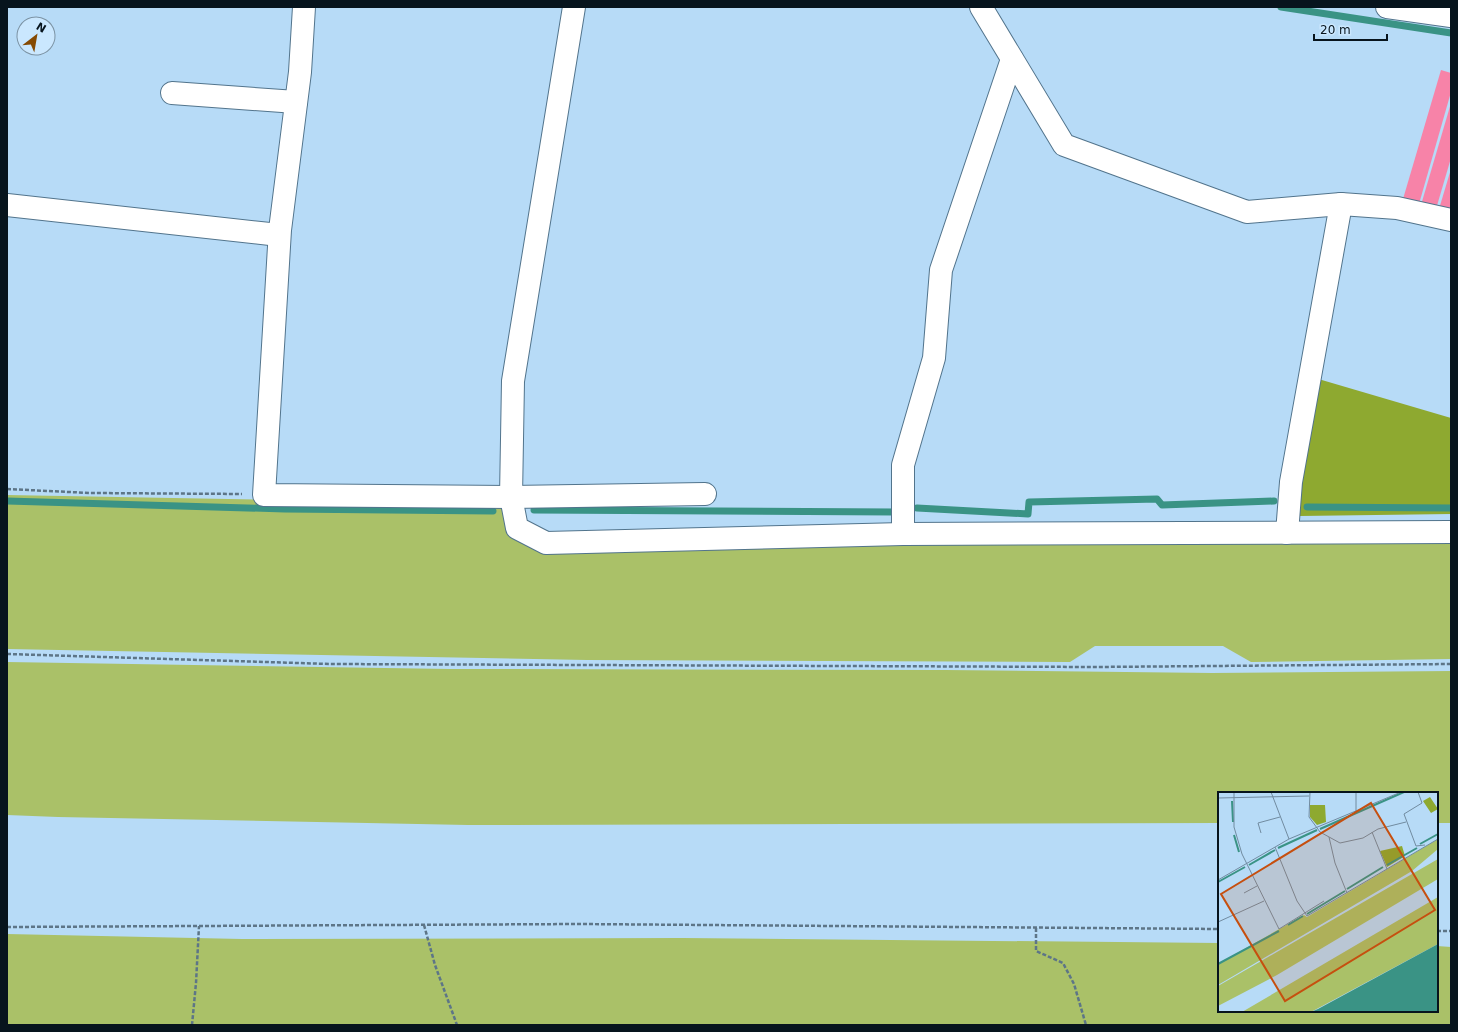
<svg xmlns="http://www.w3.org/2000/svg" width="1458" height="1032" font-family="'DejaVu Sans',sans-serif">
  <style>
    .green { fill: #aac168 }
    .forest { fill: #8ea930 }
    .lines { fill: none; stroke-linecap: round; stroke-linejoin: round }
    .stream { stroke: #3a9385; stroke-width: 7 }
    .building { fill: #f783a8 }
    .minor-casing { stroke: #52748c; stroke-width: 24 }
    .path { stroke: #5d7587; stroke-width: 2.5; stroke-dasharray: 4 2; stroke-linecap: butt }
    .minor { stroke: #fff; stroke-width: 22 }
    .inset-river { fill: none; stroke: #3a9385; stroke-width: 2 }
    .inset-road { fill: none; stroke: #718ba0; stroke-width: 1 }
    .view { fill: #c64f0f; fill-opacity: 0.15; stroke: #c64f0f; stroke-width: 2 }
    .inset-edge { fill: none; stroke: #07141d; stroke-width: 2 }
  </style>
  <rect width="100%" height="100%" fill="#b7dbf7"/>
  <g class="green">
    <polygon points="7,495 501,504 516,533 1451,536 1451,659 1251,662 1223,646 1095,646 1070,662 587,660 7,649"/>
    <polygon points="7,662 450,669 945,670 1212,673 1451,671 1451,823 1437,823 1437,793 1219,793 1219,823 468,825 58,817 7,815"/>
    <polygon points="7,934 242,939 682,938 1219,943 1219,1011 1437,1011 1437,946 1451,947 1451,1025 7,1025"/>
  </g>
  <polygon class="forest" points="1315,378 1451,418 1451,514 1300,516 1297,483"/>
  <g class="lines">
    <g class="stream">
      <polyline points="1281,7 1451,33"/>
      <polyline points="7,501 285,509 493,511"/>
      <polyline points="1307,507 1451,508"/>
      <polyline points="917,508 1028,514 1029,502 1157,499 1162,505 1274,501"/>
      <polyline points="534,510 894,512"/>
    </g>
  </g>
  <g class="building">
    <polygon points="1441,70 1451,73 1451,92 1419,204 1403,199"/>
    <polygon points="1451,103 1451,158 1436,209 1421,205"/>
    <polygon points="1451,169 1451,213 1439,209"/>
  </g>
  <g class="lines">
    <g class="minor-casing">
      <g id="minor">
        <polyline points="304,7 300,72 280,230 264,495 511,497 705,494"/>
        <polyline points="574,7 513,381 511,497 517,528 546,543 903,534 1451,532"/>
        <polyline points="981,7 1064,145 1247,212 1341,204 1397,208 1451,220"/>
        <polyline points="1387,7 1451,16"/>
        <polyline points="172,93 296,102"/>
        <polyline points="7,205 279,235"/>
        <polyline points="1287,533 1291,482 1341,204"/>
        <polyline points="903,534 903,465 934,358 941,270 1012,59"/>
      </g>
    </g>
    <g class="path">
      <polyline points="7,489 90,493 242,494"/>
      <polyline points="7,654 330,664 1095,667 1451,664"/>
      <polyline points="424,925 435,965 457,1025"/>
      <polyline points="7,927 579,924 1219,929"/>
      <polyline points="1036,928 1036,951 1063,963 1074,984 1086,1025"/>
      <polyline points="1437,931 1451,931"/>
      <polyline points="192,1025 196,983 199,926"/>
    </g>
    <use href="#minor" class="minor"/>
  </g>
  <g transform="translate(1218 792)">
    <rect width="220" height="220" fill="#b7dbf7"/>
    <path d="M220 47V57L194 79 0 193V172L86 123 89 125ZM220 67V87L59 183 0 214V194ZM220 105V152L93 220H24Z" fill="#aac168"/>
    <path d="M212 5 220 17 213 21 205 9ZM92 13H107L108 30 99 33 92 25ZM184 54 187 64 169 75 162 59Z" fill="#8ea930"/>
    <path d="M220 152V220H93L100 217Z" fill="#3a9385"/>
    <path class="inset-river" d="M14 9 15 30M102 37 186 0M16 43 21 60M202 52 220 42M60 56 99 38M31 73 57 58M169 73 199 56M0 90 27 75M129 97 165 75M89 122 127 99M70 133 85 124M0 172 61 139"/>
    <path class="inset-road" d="M16 0V35L24 62 61 137 106 109M53 0 71 47M92 0 91 25 102 40 122 51 145 46 160 37 188 30M138 0V20M200 0 204 11 186 22 198 54 207 53M0 6 91 4M154 40 169 77M43 41 40 31 62 25M111 45 117 71 129 101M57 55 79 109 89 124 220 47M0 88 71 47 183 0M26 101 39 94M0 130 46 109"/>
    <path class="view" d="M153 11 217 118 67 209 3 102Z"/>
    <rect width="220" height="220" class="inset-edge"/>
  </g>
  <rect width="1458" height="1032" fill="none" stroke="#07141d" stroke-width="16"/>
  <g transform="translate(36 36) rotate(31)"><circle r="19" fill="#cae7fe" stroke="#7c93a4"/>
  <path d="M0-3L7 15L0 10L-7 15Z" fill="#854a03"/>
  <text y="-6" font-size="11" font-weight="bold" text-anchor="middle" fill="#07141d">N</text>
  </g>
  <path d="M1314 34v6h73v-6" fill="none" stroke="#07141d" stroke-width="2"/>
  <text x="1320" y="34" font-size="12" fill="#07141d" stroke="#cae7fe" stroke-width="3" paint-order="stroke">20 m</text>
</svg>
